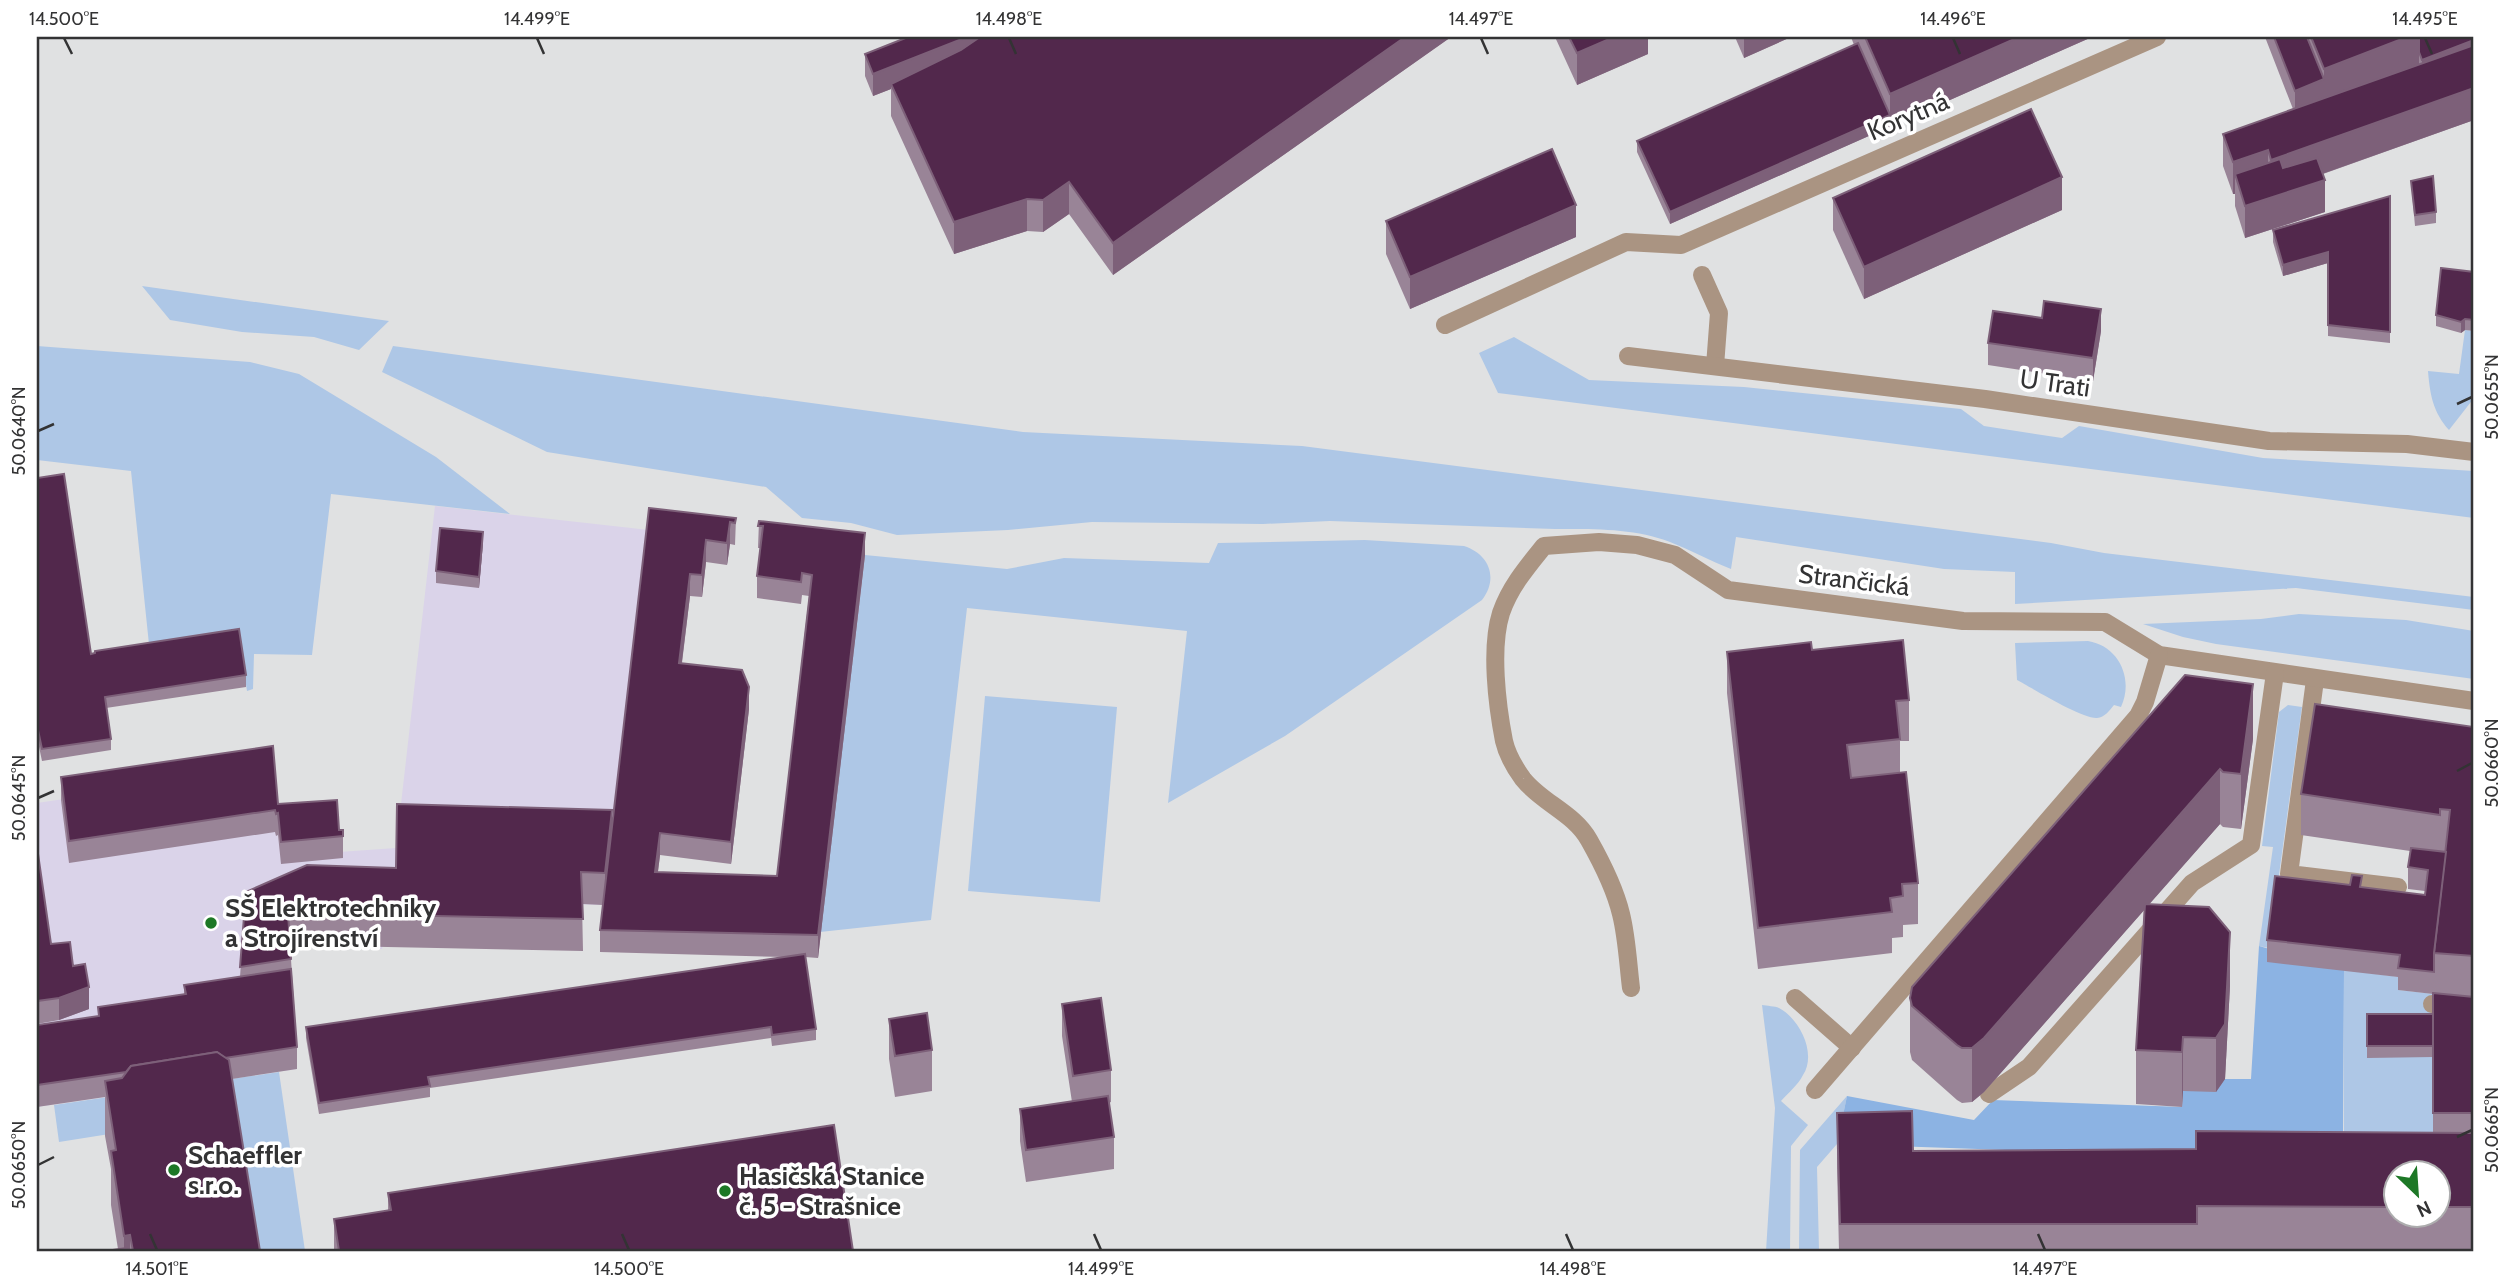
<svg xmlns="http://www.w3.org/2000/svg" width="2511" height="1288" font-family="Cabin,sans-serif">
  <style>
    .education { fill: #dad3e9 }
    .green { fill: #aec7e6 }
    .forest { fill: #8cb3e3 }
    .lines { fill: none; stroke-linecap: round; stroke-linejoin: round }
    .minor { stroke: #aa9482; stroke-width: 18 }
    .wall { fill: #998497; fill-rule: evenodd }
    .shaded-wall { fill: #7d6079 }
    .building { fill: #52284c; stroke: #7d6079; stroke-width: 2 }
    .ticks { fill: none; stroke: #333334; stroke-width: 2.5 }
    .poi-dot { fill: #1d7826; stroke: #fff; stroke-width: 2.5 }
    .labels { text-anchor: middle; stroke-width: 7; stroke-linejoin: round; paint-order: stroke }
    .street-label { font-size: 26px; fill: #333334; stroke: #fff }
    .poi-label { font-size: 26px; font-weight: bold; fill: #333334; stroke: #fff; text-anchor: start }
    .neatline { fill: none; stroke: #333334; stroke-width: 2.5 }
    .ticks-label { font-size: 18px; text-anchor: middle; fill: #333334 }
  </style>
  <rect width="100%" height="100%" fill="#e0e1e2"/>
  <polygon class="education" points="435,506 649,530 605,905 388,899 382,949 288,946 297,1069 37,1107 37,803 273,768 278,826 339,852 396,848"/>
  <g class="green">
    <polygon points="142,286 389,321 359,350 314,337 242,332 170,320"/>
    <path d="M2465 330 2474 331V398L2449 430C2433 412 2430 395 2428 371L2459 374Z"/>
    <polygon points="1514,337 1589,380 1744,387 1961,409 1984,426 2062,438 2079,426 2263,458 2474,471 2474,518 1498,393 1479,353"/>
    <polygon points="37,346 250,362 299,374 436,457 510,514 331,494 312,655 254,654 253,689 247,691 239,639 150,654 131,471 37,460"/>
    <path d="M393 346 1023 432 1302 446 2051 543 2104 553 2474 597V610L2296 588 2015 604V572L1944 569 1736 537 1731 569C1710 561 1691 550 1670 542 1634 528 1593 529 1555 529L1330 521 1263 524 1092 522 1008 530 897 535 851 523 802 518 766 487 547 452 382 372Z"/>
    <path d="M1365 540 1464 546C1489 554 1499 578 1482 600L1285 736 1168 803 1187 631 967 608 931 920 820 932 865 555 1007 569 1064 558 1209 563 1218 543Z"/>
    <polygon points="2299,614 2406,620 2474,631 2474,679 2216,644 2183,637 2143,624 2261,619"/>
    <path d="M2088 641C2119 646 2134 679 2121 707L2114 705C2109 711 2105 717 2097 718 2082 719 2032 688 2017 680L2015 643Z"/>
    <polygon points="985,696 1117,707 1100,902 968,891"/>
    <polygon points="2288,705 2302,707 2269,948 2259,946 2273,847 2262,846 2279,712"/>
    <polygon points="2344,970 2400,977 2399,990 2434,994 2433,1015 2367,1057 2434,1057 2433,1144 2344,1142"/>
    <path d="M1762 1005C1767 1006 1775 1006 1779 1008 1800 1019 1817 1054 1803 1075 1798 1085 1788 1093 1781 1101L1808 1125 1791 1146 1790 1251H1766L1775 1108Z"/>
    <polygon points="279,1072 305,1251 251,1251 122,1132 59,1142 54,1105"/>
    <polygon points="1847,1096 1837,1144 1817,1167 1819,1251 1799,1251 1800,1150"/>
  </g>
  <polygon class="forest" points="2259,946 2344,970 2343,1142 2169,1156 1837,1144 1847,1096 1974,1120 1993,1100 2182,1107 2183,1091 2225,1079 2251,1079"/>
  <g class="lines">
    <g class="minor">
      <polyline points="1702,275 1719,313 1715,366"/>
      <polyline points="1445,325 1626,242 1681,245 2157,37"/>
      <polyline points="1628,356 1985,399 2269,441 2407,444 2474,452"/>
      <polyline points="2315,680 2289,874 2398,887"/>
      <path d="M1631 988C1628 964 1627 938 1621 914 1615 889 1602 863 1589 840 1574 813 1542 803 1523 779 1515 768 1507 754 1504 741 1497 705 1490 648 1501 613 1510 587 1527 567 1544 546L1599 542 1637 545 1675 555 1728 590 1963 621 2105 622 2159 655 2474 701"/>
      <polyline points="1795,998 1852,1048"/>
      <polyline points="2432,1004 2474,1007"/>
      <polyline points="1815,1090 2138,716 2145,702 2159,655"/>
      <polyline points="1989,1094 2029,1067 2192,883 2251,845 2275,673"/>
    </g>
  </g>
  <g class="wall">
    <polygon points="1451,37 1113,275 1069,214 1043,232 1027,231 954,254 891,116 891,89 873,96 865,76 865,54"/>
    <polygon points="1555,37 1648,37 1648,54 1577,85"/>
    <polygon points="1735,37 1791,37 1744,58"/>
    <polygon points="1851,37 2092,37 1670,224 1637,152 1637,141 1854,45"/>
    <polygon points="2265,37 2474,37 2474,120 2323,174 2325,212 2245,238 2235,206 2235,194 2233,194 2223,166 2223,134 2293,109"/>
    <polygon points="2411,181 2436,212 2436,223 2415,226"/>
    <polygon points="2390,196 2390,343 2328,336 2328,263 2283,276 2273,242 2273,230"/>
    <polygon points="1833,198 2062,210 1864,299 1833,230"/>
    <polygon points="1386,221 1576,237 1410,309 1386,254"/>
    <polygon points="2474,272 2474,331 2465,330 2461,333 2436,326 2436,315"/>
    <polygon points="2101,331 2093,381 1988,365 1988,343"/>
    <polygon points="37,478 91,654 246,675 246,687 106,708 111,739 111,750 42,761 38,742 37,742"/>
    <polygon points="649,508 736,518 735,545 730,544 727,565 706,562 702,597 690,596 682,663 749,709 731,864 660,855 658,872 777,876 809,596 802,595 801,604 757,598 757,576 761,548 758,548 759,521 865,555 818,958 805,957 816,1029 816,1040 772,1046 771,1038 430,1088 430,1097 319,1114 306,1038 306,1027 785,957 600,952 600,930 603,905 582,904 583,951 290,945 297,1047 297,1069 232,1079 260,1251 106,1251 118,1249 111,1205 111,1169 105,1136 105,1097 37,1107 37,1025 98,1016 98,1007 184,994 184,985 240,977 246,892 396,868 612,829"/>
    <polygon points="483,543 479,588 436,583 436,571"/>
    <polygon points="1812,650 1909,700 1909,741 1900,741 1900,773 1918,883 1918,924 1903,925 1903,937 1892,938 1892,953 1758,969 1727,693 1727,652"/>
    <path d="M2474 727V997L2452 995 2474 997V1251H1839L1837 1167V1113L1913 1151 2196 1149 2433 1132V1057L2367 1058V1014H2433V994L2398 990V977L2267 962V940L2362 887 2425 895V891L2408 889V867L2410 851 2301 835V794ZM2396 1172H2438V1214H2396Z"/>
    <polygon points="2253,739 2241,829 2223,827 2220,824 2149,904 2230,986 2225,1079 2216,1092 2183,1091 2182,1107 2136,1104 2136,1050 2144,910 1984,1092 1972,1102 1962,1103 1957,1100 1912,1060 1910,1052 1910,998"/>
    <polygon points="61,777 278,804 339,830 343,830 343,858 281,864 278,835 276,836 275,832 69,863 61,800"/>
    <polygon points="37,847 51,944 73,966 89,1009 59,1020 37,1024"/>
    <polygon points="1062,1004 1111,1070 1111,1102 1109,1103 1114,1137 1114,1169 1026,1182 1020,1141 1020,1109 1072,1102 1062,1036"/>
    <polygon points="889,1019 932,1050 932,1091 895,1097 889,1059"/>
    <polygon points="388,1193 853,1251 334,1251 334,1219 388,1211"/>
  </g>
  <g class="shaded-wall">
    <polygon points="967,37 1001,37 891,84 891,89 873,96 873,74"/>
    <polygon points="1405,37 1451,37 1113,275 1113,243"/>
    <polygon points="1614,37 1648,37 1648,54 1577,85 1577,53"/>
    <polygon points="1744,37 1791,37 1744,58"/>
    <polygon points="2019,37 2092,37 1670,224 1670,212 1890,115 1890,94"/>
    <polygon points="2407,37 2419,37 2419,64 2295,113 2295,91 2324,79 2324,69"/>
    <polygon points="2474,40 2474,51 2422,71 2422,60"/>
    <polygon points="2474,88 2474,120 2271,192 2271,160"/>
    <polygon points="2268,150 2268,182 2235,174 2235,194 2233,194 2233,162"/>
    <polygon points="2062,177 2062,210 1864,299 1864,267"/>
    <polygon points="2325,180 2325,212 2245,238 2245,206"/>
    <polygon points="1069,182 1069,214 1043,232 1043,200"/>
    <polygon points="1027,199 1027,231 954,254 954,222"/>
    <polygon points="1576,205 1576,237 1410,309 1410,277"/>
    <polygon points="2328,252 2328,263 2283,276 2283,265"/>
    <polygon points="2101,309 2101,331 2093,381 2093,358"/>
    <polygon points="2465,319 2465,330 2461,333 2461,322"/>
    <polygon points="730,522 730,544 727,565 727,543"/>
    <polygon points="483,532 483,543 479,588 479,577"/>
    <polygon points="865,533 865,555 818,958 818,935"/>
    <polygon points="706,540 706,562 702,597 702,575"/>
    <polygon points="690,574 690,596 679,685 679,663"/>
    <polygon points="2253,684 2253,739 2241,829 2241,774"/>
    <polygon points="749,687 749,709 731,864 731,842"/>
    <polygon points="2220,769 2220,824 1984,1092 1972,1102 1972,1048"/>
    <polygon points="612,810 612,842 605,905 605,873"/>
    <polygon points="660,833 660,855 655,894 655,872"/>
    <polygon points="2230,932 2230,986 2225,1079 2216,1092 2216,1038"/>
    <polygon points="89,987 89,1009 59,1020 59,998"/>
    <polygon points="2183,1037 2183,1091 2182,1107 2182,1052"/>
    <polygon points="130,1235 130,1251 124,1251 124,1236"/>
  </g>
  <g class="building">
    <polygon points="908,37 967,37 873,74 865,54"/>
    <polygon points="980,37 1405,37 1113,243 1069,182 1043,200 1027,199 954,222 891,84 961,50"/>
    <polygon points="1569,37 1614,37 1577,53"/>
    <polygon points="1865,37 2019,37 1890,94"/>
    <polygon points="2274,37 2307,37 2324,79 2295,91"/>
    <polygon points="2311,37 2407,37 2324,69"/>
    <polygon points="2419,37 2474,37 2474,40 2422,60 2419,52"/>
    <polygon points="1858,43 1890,115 1670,212 1637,141"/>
    <polygon points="2474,45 2474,88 2271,160 2268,150 2233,162 2223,134"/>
    <polygon points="2031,109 2062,177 1864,267 1833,198"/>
    <polygon points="1552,149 1576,205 1410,277 1386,221"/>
    <polygon points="2317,158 2325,180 2245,206 2235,174 2280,159 2283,168"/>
    <polygon points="2433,176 2436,212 2415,215 2411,181"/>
    <polygon points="2390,196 2390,332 2328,325 2328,252 2283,265 2273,230"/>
    <polygon points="2441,268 2474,272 2474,320 2465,319 2461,322 2436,315"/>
    <polygon points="2044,301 2101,309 2093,358 1988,343 1993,311 2042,318"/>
    <polygon points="64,474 91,654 95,653 95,651 239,629 246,675 105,697 111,739 42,749 38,730 37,731 37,478"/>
    <polygon points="649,508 736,518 735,523 730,522 727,543 706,540 702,575 690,574 679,663 742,670 749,687 731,842 660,833 655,872 777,876 812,575 802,573 801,582 757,576 763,526 758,526 759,521 865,533 818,935 600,930"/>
    <polygon points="440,528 483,532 479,577 436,571"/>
    <polygon points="1903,640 1909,700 1896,701 1900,739 1847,745 1851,778 1906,772 1918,883 1902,884 1903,896 1890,898 1892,912 1758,928 1727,652 1811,642 1812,650"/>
    <polygon points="2185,675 2253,684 2241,774 2223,772 2220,769 1984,1038 1972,1048 1962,1048 1957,1045 1912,1006 1910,998 1912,987"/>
    <polygon points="2315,704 2474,727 2474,956 2434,953 2450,810 2440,809 2440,815 2301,794"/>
    <polygon points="273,746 278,804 337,800 339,830 343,830 343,836 281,842 278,813 276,814 275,810 69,841 61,777"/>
    <polygon points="397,804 612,810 605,873 581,872 583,919 288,913 291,959 240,967 246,892 307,865 396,868"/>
    <polygon points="37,847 51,944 70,942 73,966 85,964 89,987 59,998 37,1001"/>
    <polygon points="2411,848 2446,852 2434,953 2434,972 2398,968 2400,955 2267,940 2275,876 2350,885 2352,875 2362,876 2360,887 2425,895 2428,870 2408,867"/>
    <polygon points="2145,904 2209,907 2230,932 2225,1024 2216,1038 2183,1037 2182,1052 2136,1050"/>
    <polygon points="805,954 816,1029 772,1035 771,1027 428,1077 430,1086 319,1103 306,1027"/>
    <polygon points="291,969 297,1047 225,1058 217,1052 131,1066 126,1072 37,1085 37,1025 99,1016 98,1007 186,994 184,985"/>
    <polygon points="2433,993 2474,997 2474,1113 2433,1113"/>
    <polygon points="1101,998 1111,1070 1073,1076 1062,1004"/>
    <polygon points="927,1013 932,1050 895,1056 889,1019"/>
    <rect x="2367" y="1014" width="66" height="32"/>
    <polygon points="217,1052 229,1060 260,1251 133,1251 130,1235 124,1236 111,1151 116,1150 105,1081 122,1078 131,1066"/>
    <polygon points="1108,1096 1114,1137 1026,1150 1020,1109"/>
    <polygon points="1912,1111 1913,1151 2196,1149 2196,1131 2474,1133 2474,1207 2438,1207 2438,1172 2396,1172 2396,1207 2197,1206 2197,1224 1840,1224 1837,1113"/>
    <polygon points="834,1125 853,1251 339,1251 334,1219 391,1210 388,1193"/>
    <polygon points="126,1248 130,1251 106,1251"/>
  </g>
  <path class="ticks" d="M64 38 72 54M537 38 544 54M1009 38 1016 54M1481 38 1488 54M1953 38 1960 54M2425 38 2432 54M2457 404 2472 397M38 431 54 424M2457 771 2472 763M38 798 54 791M2457 1137 2472 1130M38 1165 54 1157M150 1234 157 1250M622 1234 629 1250M1094 1234 1101 1250M1566 1234 1573 1250M2038 1234 2045 1250"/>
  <g class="poi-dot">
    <circle cx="211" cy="923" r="7"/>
    <circle cx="174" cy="1170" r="7"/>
    <circle cx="725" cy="1191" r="7"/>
  </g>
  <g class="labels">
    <g class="street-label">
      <text transform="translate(1908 116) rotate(-23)" y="9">Korytná</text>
      <text transform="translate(2055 383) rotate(8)" y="9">U Trati</text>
      <text transform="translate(1854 580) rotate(7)" y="9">Strančická</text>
    </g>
    <g class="poi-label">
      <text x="225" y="917">SŠ Elektrotechniky<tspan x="225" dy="30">a Strojírenství</tspan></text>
      <text x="188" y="1164">Schaeffler<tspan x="188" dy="30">s.r.o.</tspan></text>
      <text x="739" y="1185">Hasičská Stanice<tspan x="739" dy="30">č. 5 - Strašnice</tspan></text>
    </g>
  </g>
  <rect width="2511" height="1288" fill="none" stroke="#ffffff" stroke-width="77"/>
  <g transform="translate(2417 1194) rotate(155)"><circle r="33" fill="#ffffff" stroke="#adadae" stroke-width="2"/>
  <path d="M0-5L12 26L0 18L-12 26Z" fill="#1d7826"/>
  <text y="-10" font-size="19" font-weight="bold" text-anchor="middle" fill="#333334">N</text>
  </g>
  <rect x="38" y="38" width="2434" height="1212" class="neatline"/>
  <g class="ticks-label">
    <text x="64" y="25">14.500°E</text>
    <text x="537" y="25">14.499°E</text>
    <text x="1009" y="25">14.498°E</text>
    <text x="1481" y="25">14.497°E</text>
    <text x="1953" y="25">14.496°E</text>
    <text x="2425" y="25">14.495°E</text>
    <text transform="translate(2492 397) rotate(-90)" y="6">50.0655°N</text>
    <text transform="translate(19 431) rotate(-90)" y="6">50.0640°N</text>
    <text transform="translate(2492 763) rotate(-90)" y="6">50.0660°N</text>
    <text transform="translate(19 798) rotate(-90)" y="6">50.0645°N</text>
    <text transform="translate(2492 1130) rotate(-90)" y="6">50.0665°N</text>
    <text transform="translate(19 1165) rotate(-90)" y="6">50.0650°N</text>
    <text x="157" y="1275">14.501°E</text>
    <text x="629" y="1275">14.500°E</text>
    <text x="1101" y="1275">14.499°E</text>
    <text x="1573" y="1275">14.498°E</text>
    <text x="2045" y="1275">14.497°E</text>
  </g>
</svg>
